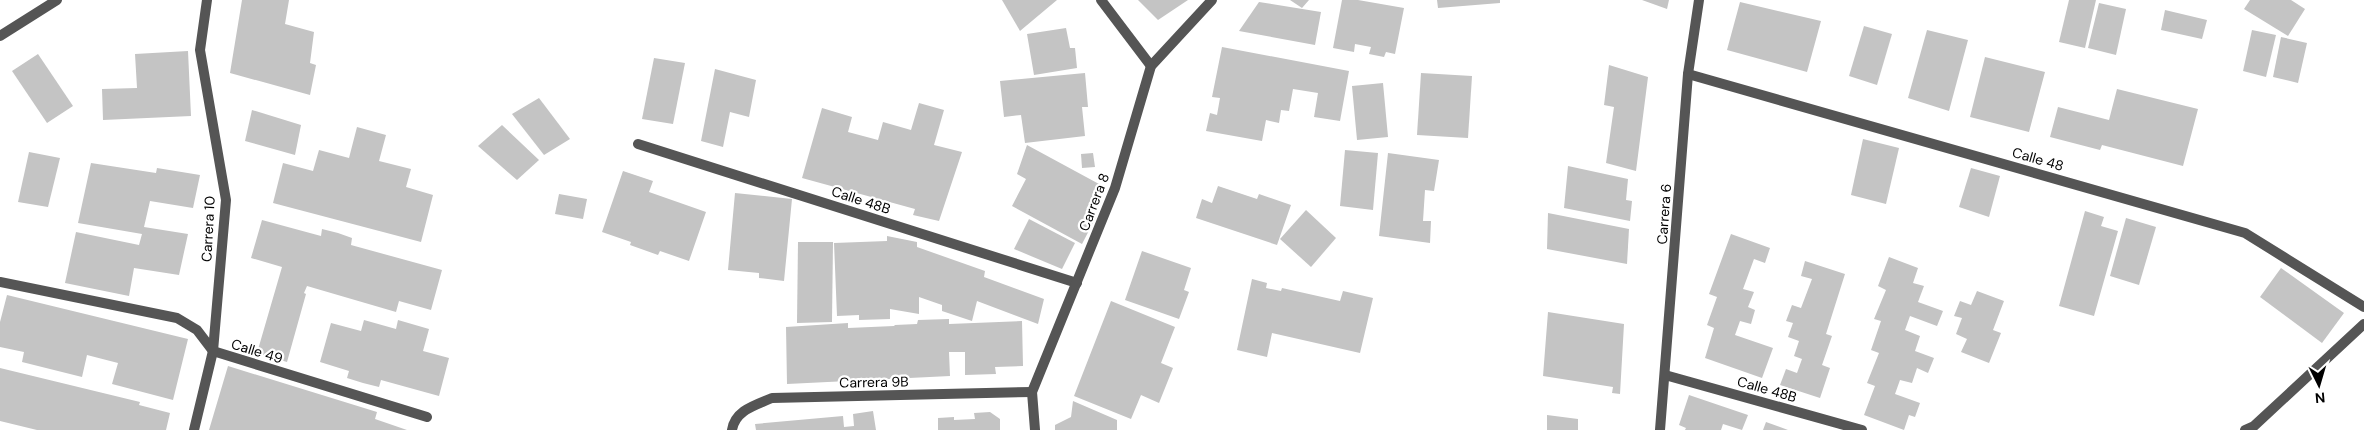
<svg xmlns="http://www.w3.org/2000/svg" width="2364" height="430" font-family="'DM Sans',sans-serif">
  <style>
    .building { fill: #c4c4c4 }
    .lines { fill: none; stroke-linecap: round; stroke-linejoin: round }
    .street { stroke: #555; stroke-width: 10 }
    .labels { text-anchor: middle; stroke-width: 4.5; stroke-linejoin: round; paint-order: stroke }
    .street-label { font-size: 14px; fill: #000; stroke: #fff }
  </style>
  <rect width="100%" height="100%" fill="#fff"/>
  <g class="building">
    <polygon points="242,0 289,0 285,24 314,32 310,63 316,65 310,95 230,73"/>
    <polygon points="1002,0 1057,0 1020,31"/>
    <polygon points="1138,0 1188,0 1158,20"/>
    <polygon points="1290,0 1309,0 1302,8"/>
    <polygon points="1342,0 1358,0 1404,8 1395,54 1386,52 1384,57 1369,54 1371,47 1355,44 1354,52 1333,48"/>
    <polygon points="1437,0 1500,0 1500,3 1438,8"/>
    <polygon points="1642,0 1669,0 1667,9"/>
    <polygon points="2069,0 2096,0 2085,48 2059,42"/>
    <polygon points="2250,0 2291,0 2305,9 2288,36 2244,9"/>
    <polygon points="1259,2 1321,12 1315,45 1239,31"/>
    <polygon points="1740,2 1821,21 1807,72 1727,50"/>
    <polygon points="2099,3 2126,9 2116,55 2088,48"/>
    <polygon points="2165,10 2207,20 2202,39 2161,30"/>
    <polygon points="1864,26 1892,34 1877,85 1849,76"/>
    <polygon points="1066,28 1070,48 1075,48 1077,68 1034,75 1027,34"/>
    <polygon points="1927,30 1968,40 1949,111 1908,98"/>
    <polygon points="2252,30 2276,35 2266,77 2243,71"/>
    <polygon points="2281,37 2307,43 2298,83 2273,77"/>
    <polygon points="1222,47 1349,71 1340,121 1314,117 1318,93 1293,89 1289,111 1281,110 1279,123 1266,120 1262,141 1206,131 1210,113 1217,115 1220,98 1212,97"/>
    <polygon points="188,51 191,116 103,120 102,89 137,88 135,54"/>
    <polygon points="38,54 73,106 47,123 12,71"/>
    <polygon points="1985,57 2045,72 2029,132 1970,117"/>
    <polygon points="654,58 685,63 673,124 642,119"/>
    <polygon points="1609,65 1648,77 1636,171 1606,163 1614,107 1604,105"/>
    <polygon points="715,69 756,80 749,117 730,112 723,147 701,141"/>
    <polygon points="1085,73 1088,107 1082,107 1085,136 1025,143 1021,115 1004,117 1000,81"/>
    <polygon points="1421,73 1472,76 1468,138 1417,135"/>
    <polygon points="1383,83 1388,137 1357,140 1352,86"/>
    <polygon points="2117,89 2198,109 2183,166 2102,145 2100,150 2050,137 2058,107 2109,120"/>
    <polygon points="539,98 570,139 544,155 512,114"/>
    <polygon points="919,103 944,110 934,145 962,152 939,221 913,215 915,209 802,178 822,108 852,117 848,132 878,140 883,122 911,130"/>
    <polygon points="252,110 301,125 295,155 245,141"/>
    <polygon points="502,125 539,160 517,180 478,146"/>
    <polygon points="357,127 386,135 379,161 411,169 406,187 433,195 421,242 273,203 283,163 313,171 319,150 349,158"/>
    <polygon points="1863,139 1899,148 1886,204 1851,195"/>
    <polygon points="1027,145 1099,184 1091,214 1096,217 1082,244 1012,206 1026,179 1017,174"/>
    <polygon points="1345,150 1378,153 1373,210 1340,206"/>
    <polygon points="29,152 60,158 48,207 18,202"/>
    <polygon points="1093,153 1095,167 1082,168 1081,154"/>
    <polygon points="1388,153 1439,160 1434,191 1425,190 1423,221 1431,221 1430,243 1379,236"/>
    <polygon points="91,163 156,173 157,168 200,175 193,208 150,201 144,227 188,234 179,275 134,268 129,296 65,283 76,232 139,245 142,234 78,223"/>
    <polygon points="1568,166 1628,179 1626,200 1632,201 1630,221 1564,208"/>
    <polygon points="1971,168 2000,176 1989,217 1959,207"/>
    <polygon points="623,171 653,181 649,192 706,212 689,261 660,251 658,255 630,245 631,242 602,232"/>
    <polygon points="1218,186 1257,199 1259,194 1291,205 1277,245 1196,218 1202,199 1212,203"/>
    <polygon points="735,193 792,199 784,281 759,278 759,273 728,270"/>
    <polygon points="559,194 587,199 583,219 555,214"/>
    <polygon points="1306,210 1336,238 1311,267 1280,239"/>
    <polygon points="2085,211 2104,217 2101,226 2118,231 2094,316 2059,306"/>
    <polygon points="1548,213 1629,229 1627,264 1547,249"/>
    <polygon points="2126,218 2156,227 2139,285 2110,276"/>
    <polygon points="1029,219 1075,243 1062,269 1014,249"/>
    <polygon points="262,220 321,236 322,229 338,233 352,238 351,245 442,270 431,310 399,301 396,312 307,286 304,293 306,294 287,362 257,353 282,267 251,258"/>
    <polygon points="1731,234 1770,248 1765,263 1754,259 1743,289 1754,292 1748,307 1755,310 1751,324 1740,321 1735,335 1773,348 1762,378 1705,358 1714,328 1707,325 1717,297 1709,294"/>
    <polygon points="887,236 917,242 917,247 985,271 984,277 1044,299 1038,324 977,301 972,321 942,311 942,305 919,297 919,314 890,309 890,319 859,320 859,315 837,316 834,243 887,241"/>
    <polygon points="798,242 833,242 832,322 797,323"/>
    <polygon points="1142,251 1191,268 1184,290 1189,292 1179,319 1125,300"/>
    <polygon points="1889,257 1918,268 1913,283 1924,286 1918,302 1943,311 1937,326 1910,316 1905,330 1920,336 1915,351 1934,358 1928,373 1917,368 1912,383 1900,380 1895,394 1920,403 1915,417 1909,415 1904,430 1864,415 1875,386 1867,383 1879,353 1871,350 1881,321 1874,319 1886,290 1878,286"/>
    <polygon points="1805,261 1845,274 1826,334 1832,336 1822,365 1830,368 1820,398 1780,385 1786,369 1797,373 1802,359 1794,356 1799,341 1788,337 1793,323 1786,321 1792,305 1801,308 1812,279 1801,276"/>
    <polygon points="2281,268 2344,313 2322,343 2260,297"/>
    <polygon points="1252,279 1267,283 1266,288 1281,291 1282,288 1340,301 1343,291 1373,298 1360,353 1272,333 1267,357 1237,350"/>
    <polygon points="1977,291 2004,301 1993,330 2001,333 1989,363 1961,352 1967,339 1956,334 1962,318 1954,316 1960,301 1971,305"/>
    <polygon points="7,295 188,339 173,400 112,384 118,363 87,355 82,377 22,362 24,352 0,347 0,322"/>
    <polygon points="1111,301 1175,327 1161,363 1173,368 1159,403 1141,395 1131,419 1074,396"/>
    <polygon points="1548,312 1624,324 1620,394 1612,393 1613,387 1543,376"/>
    <polygon points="949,319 949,324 1022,321 1023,366 995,367 996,374 965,375 965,352 949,352 950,376 787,384 786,327 848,323 848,328 894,326 895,325 917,324 918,320"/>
    <polygon points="364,320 396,329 398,320 429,329 423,351 449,358 439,396 381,380 379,387 363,383 347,378 349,371 320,362 331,323 361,331"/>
    <polygon points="228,366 377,412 375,419 407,430 209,430"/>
    <polygon points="0,368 140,402 139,405 170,413 166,430 37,430 0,421"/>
    <polygon points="1689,395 1748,415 1742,430 1723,424 1721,430 1685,430 1686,428 1679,425"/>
    <polygon points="1073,401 1117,420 1117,430 1055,430 1055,425 1071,417"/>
    <polygon points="873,411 876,430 756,430 755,424 843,416 844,427 854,426 853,414"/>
    <polygon points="990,412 1000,419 1000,430 938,430 938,418 954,417 954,420 975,419 974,413"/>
    <polygon points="1547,415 1578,419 1578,430 1547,430"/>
    <polygon points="1766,422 1788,430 1763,430"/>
  </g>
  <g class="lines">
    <g class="street">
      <polyline points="1101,0 1151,66"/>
      <polyline points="0,36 57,0"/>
      <polyline points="1688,74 2245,233 2364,307"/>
      <polyline points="638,144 1077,283"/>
      <polyline points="0,282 177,318 197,330 213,351 427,417"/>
      <polyline points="1665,375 1862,430"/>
      <polyline points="194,430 213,351 226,200 200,50 207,0"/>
      <path d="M732 430C735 410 756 405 772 398L1032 392"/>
      <polyline points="1035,430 1032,392 1115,188 1151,66 1212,0"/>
      <polyline points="1660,430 1688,74 1699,0"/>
      <polyline points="2245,430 2254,426 2364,324"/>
    </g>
  </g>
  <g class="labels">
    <g class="street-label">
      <text transform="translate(2038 159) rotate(16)" y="5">Calle 48</text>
      <text transform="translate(861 200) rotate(18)" y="5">Calle 48B</text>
      <text transform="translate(1094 202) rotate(-69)" y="5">Carrera 8</text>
      <text transform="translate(1664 214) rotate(-86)" y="5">Carrera 6</text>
      <text transform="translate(208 229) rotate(-87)" y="5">Carrera 10</text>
      <text transform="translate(257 351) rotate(17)" y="5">Calle 49</text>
      <text transform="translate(874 382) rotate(-1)" y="5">Carrera 9B</text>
      <text transform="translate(1767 389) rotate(16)" y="5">Calle 48B</text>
    </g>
  </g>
  <g transform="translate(2319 385) rotate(175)" stroke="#ffffff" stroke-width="4" paint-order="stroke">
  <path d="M0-4L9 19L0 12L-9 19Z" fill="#000000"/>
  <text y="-8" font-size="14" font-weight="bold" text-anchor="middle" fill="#000000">N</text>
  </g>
</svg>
